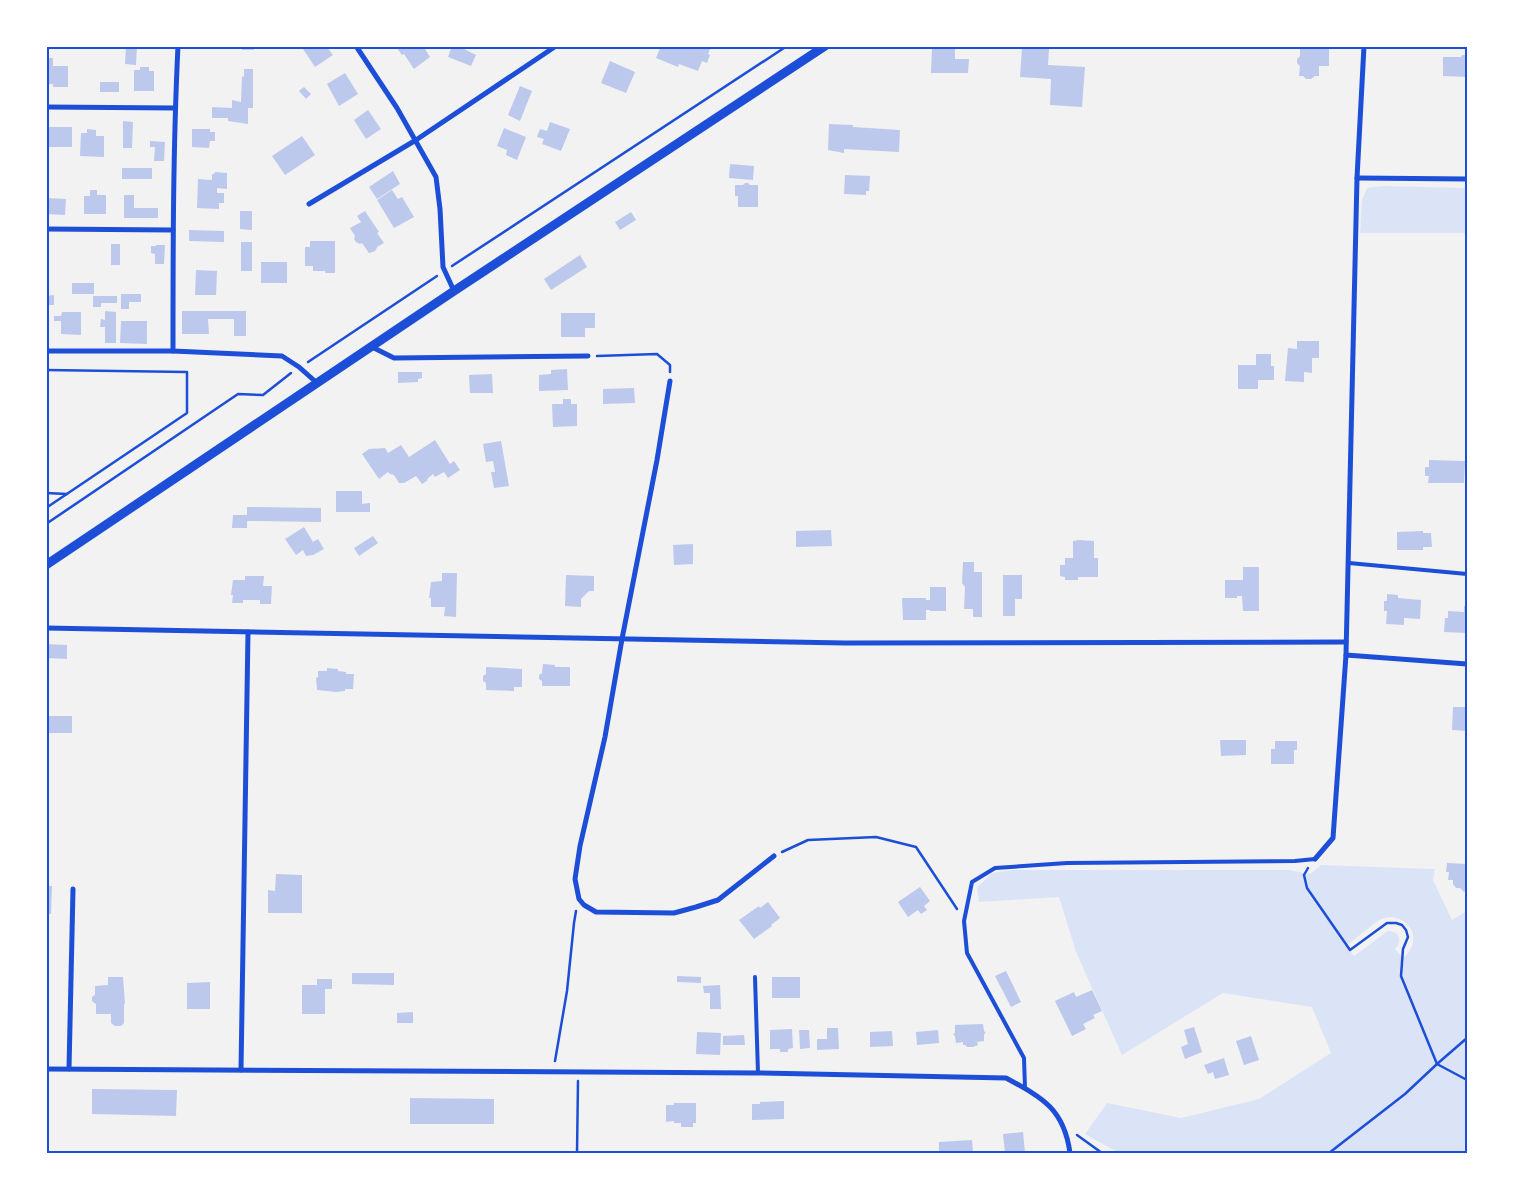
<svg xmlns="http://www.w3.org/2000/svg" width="1513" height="1199" font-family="'Crimson Pro',serif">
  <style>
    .green { fill: #dbe4f7; fill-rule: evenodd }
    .building { fill: #bdc9ec }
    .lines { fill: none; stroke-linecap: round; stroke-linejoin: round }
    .path { stroke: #1d4ed8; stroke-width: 2.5 }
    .service { stroke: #1d4ed8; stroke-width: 4 }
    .minor { stroke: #1d4ed8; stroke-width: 5 }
    .tertiary { stroke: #1d4ed8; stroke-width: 9 }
    .neatline { fill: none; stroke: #1d4ed8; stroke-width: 2 }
  </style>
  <rect width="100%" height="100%" fill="#f2f2f2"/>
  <g class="green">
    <polygon points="1381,186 1467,188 1467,233 1360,233 1362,200 1367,188"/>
    <path d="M1321 865 1435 869 1433 880 1452 920 1467 911V1153H1119L1085 1134 1107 1103 1181 1118 1259 1099 1331 1053 1312 1007 1223 993 1122 1055 1076 952 1059 897 979 902 977 888 992 873 1013 870H1289L1310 874ZM1388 917C1412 917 1423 942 1403 958L1395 949C1403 940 1399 931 1388 931L1354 956 1346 946 1379 920Z"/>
  </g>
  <g class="building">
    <polygon points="126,46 137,46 136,65 125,64"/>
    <rect x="242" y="46" width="12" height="4"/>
    <polygon points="301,46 326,46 333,55 315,67"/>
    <polygon points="399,46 423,46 430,57 414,69 404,54 402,55 397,48"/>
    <polygon points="452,46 465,46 464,49 476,55 471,66 448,57"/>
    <polygon points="661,46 711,46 708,54 710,55 707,63 702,61 698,71 679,64 678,67 656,58"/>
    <polygon points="941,46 955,46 955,59 969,59 968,73 931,73 932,49 941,49"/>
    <polygon points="1316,47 1329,47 1329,66 1319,66 1319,76 1315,76 1311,79 1306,79 1303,76 1299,76 1300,66 1297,63 1297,59 1300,56 1300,49 1316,49"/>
    <polygon points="1022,48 1049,49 1048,65 1085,67 1082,107 1050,105 1051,79 1020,77"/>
    <polygon points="1462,55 1467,55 1467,77 1443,76 1443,57 1461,57"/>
    <polygon points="46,58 53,58 53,66 68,66 68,87 53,87 53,84 46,84"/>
    <polygon points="610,61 635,72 626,93 601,83"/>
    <polygon points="140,67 149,67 149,71 154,71 154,91 134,91 134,70 140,70"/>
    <polygon points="244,69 253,69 253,108 248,108 248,124 228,121 228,118 212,118 212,107 232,108 232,100 241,102 242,76 244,77"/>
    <polygon points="345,73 358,94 339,106 327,84"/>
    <rect x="100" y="82" width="19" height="10"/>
    <polygon points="520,86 532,91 520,121 508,115"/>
    <polygon points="304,87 311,94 306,99 299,91"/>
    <polygon points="368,110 381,129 366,139 354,120"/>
    <polygon points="123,121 133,122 132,148 123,148"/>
    <polygon points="550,122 570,129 561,151 542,144 544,139 537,137 540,129 547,131"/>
    <polygon points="829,124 853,125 853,127 900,130 899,152 844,149 844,153 828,150"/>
    <rect x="46" y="127" width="26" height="20"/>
    <polygon points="504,128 526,137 517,160 506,155 507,150 497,146"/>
    <polygon points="87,129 96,130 96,136 104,136 104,157 80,156 81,133 87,133"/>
    <polygon points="192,129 210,129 210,132 215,132 215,141 210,141 209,148 192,147"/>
    <polygon points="302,136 315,155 285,175 272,156"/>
    <polygon points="150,141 165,142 164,161 154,161 155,147 150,147"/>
    <polygon points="730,164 754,166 753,180 729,178"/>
    <rect x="122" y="168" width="30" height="11"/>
    <polygon points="393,171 400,184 377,199 369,187"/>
    <polygon points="215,172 227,173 227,189 217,188 217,193 224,193 224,203 219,203 219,209 197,208 198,179 212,180 212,174 214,174"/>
    <polygon points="845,175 870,176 869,191 866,191 866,195 844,194"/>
    <polygon points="745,183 748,183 750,185 758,185 758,207 738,207 738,196 735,196 735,185 743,185"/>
    <polygon points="90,190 97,190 97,195 106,195 106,214 84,214 84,196 90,196"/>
    <polygon points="392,190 398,199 402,197 414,217 394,228 377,200"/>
    <polygon points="124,195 134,195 134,208 158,208 158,218 124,218"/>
    <polygon points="46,198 66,199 65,215 46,214"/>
    <polygon points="240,211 252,211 252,230 240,229"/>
    <polygon points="365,211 379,232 377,233 384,243 377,247 376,250 373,252 369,253 362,243 360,244 356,242 354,239 355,236 350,228 361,222 357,216"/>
    <polygon points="631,212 636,220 620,230 615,222"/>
    <polygon points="189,230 224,231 224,242 189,241"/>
    <polygon points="310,241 335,241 335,273 325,273 325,271 313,271 313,266 305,266 305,247 310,247"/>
    <rect x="241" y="242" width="11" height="29"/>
    <rect x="111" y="244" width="9" height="21"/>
    <polygon points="156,245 165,245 164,264 155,264 155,254 151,253 151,246 156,246"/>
    <polygon points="580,255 587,267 551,290 544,279"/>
    <rect x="261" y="262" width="26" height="21"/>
    <polygon points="196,270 217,271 216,295 195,295"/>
    <rect x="72" y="283" width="22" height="11"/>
    <polygon points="121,294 141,294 141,302 129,302 129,309 121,309"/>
    <polygon points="54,295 54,305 46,305 46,296"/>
    <polygon points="93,296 117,296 117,303 101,303 101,307 93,307"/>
    <polygon points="105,311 116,312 116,343 105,343 105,327 100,327 101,319 105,320"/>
    <polygon points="182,311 246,311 246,336 234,336 234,319 208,319 209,334 182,334"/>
    <polygon points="62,312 81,312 81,335 61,334 61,321 54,321 54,316 61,316"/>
    <polygon points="561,313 595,313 595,328 585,328 585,337 561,337"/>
    <polygon points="121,321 147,321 147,344 120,343"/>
    <polygon points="1297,341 1319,341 1319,358 1312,358 1312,373 1304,372 1304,382 1285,381 1288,348 1297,349"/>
    <polygon points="1256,354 1271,354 1271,366 1274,366 1274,380 1258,380 1258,389 1238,389 1238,365 1256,365"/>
    <polygon points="567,369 568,390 539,391 539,375 551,374 551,370"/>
    <polygon points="398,372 422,372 422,378 418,379 418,382 398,383"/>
    <polygon points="492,374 493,393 470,393 469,375"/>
    <polygon points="634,388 635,403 603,404 603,389"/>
    <polygon points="563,399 571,399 571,404 577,404 577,426 553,427 552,404 563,404"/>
    <polygon points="435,440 450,464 454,461 460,470 448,478 444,472 435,477 433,474 427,479 428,480 422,484 416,476 404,483 399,483 394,475 390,474 388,472 379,479 362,454 369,449 385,448 388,453 401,445 409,457"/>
    <polygon points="501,441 509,486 494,488 491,472 495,472 493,461 486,462 483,444"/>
    <polygon points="1429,460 1465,461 1464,483 1428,483 1429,476 1425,476 1425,467 1429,467"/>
    <polygon points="336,491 362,491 362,504 370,503 370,512 336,512"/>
    <polygon points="247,507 321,508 321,522 247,521 247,528 232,528 233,515 247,515"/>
    <polygon points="304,527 313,542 318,539 324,549 313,555 306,556 303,550 296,555 285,539"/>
    <polygon points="831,530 832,546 796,547 796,531"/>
    <polygon points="1423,531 1423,533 1431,533 1432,547 1423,547 1423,550 1397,550 1397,532"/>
    <polygon points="373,536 378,543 359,556 354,548"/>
    <polygon points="1080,540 1094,541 1094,558 1098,558 1098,577 1078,577 1078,580 1065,580 1065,577 1060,576 1060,565 1065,565 1065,558 1073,558 1073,541"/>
    <polygon points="693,544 693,564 674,565 673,545"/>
    <polygon points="963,562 974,562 974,572 982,572 982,617 973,617 973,609 964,609 965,587 962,583"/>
    <polygon points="1243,567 1259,567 1259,611 1243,611 1242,596 1237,596 1237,598 1225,598 1225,580 1243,580"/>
    <polygon points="442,573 457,573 456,617 444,616 445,607 431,607 431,598 429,598 431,582 442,581"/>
    <polygon points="566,575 594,576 594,591 589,591 581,599 581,607 565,606"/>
    <polygon points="1003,575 1022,575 1022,599 1015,599 1015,616 1003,616"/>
    <polygon points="245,576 264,576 263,586 272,586 271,604 260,604 260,600 243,600 243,603 232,603 233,595 231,595 233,580 245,580"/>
    <polygon points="930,587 946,587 946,611 930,611 930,610 926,610 926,620 903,620 902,598 926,598 926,600 930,600"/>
    <polygon points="1387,594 1398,595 1398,598 1421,600 1420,619 1404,618 1404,625 1386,624 1387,611 1384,611 1384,601 1387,601"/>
    <polygon points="1464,606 1467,606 1467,633 1444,632 1445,618 1448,618 1448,611 1464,612"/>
    <polygon points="46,644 67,645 67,659 46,658"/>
    <polygon points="543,664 555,665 555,667 570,667 570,686 542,686 542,681 539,679 539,675 542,673"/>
    <polygon points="486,667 522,669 522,687 514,687 514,691 486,690 486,683 483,681 483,676 486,674"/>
    <polygon points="327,668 338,669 338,671 346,672 346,674 354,674 353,689 345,689 345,691 336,692 317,690 316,678 318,677 318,671 327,671"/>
    <polygon points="1453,707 1467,707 1467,731 1452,730"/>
    <rect x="47" y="716" width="25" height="17"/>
    <polygon points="1220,740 1246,740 1246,755 1221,756"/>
    <polygon points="1275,741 1297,741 1297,750 1294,750 1294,764 1271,764 1271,749 1275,749"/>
    <polygon points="1447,863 1467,864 1467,889 1464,892 1460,888 1456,888 1453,884 1453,880 1448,880 1449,872 1446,872"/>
    <polygon points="276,874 302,875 302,913 268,913 268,890 275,891"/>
    <polygon points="46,886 52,886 51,914 46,914"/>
    <polygon points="920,887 930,901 924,906 927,910 921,914 918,910 908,917 898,902"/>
    <polygon points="768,902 780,918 771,925 772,926 754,939 739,920 759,906 760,908"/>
    <polygon points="1006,971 1021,1002 1011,1007 995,976"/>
    <polygon points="352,973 394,973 394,985 352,984"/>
    <polygon points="677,976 701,977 701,983 677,982"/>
    <polygon points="108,977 123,977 125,1004 124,1004 124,1023 121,1026 115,1026 111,1023 111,1014 96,1014 96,1004 92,1001 92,997 95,995 95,986 108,985"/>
    <rect x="772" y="977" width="28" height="21"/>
    <polygon points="317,979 332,979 332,989 325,989 325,1014 302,1014 302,985 317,985"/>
    <polygon points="210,982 210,1009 187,1009 187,983"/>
    <polygon points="720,985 721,1009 710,1009 710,993 704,993 703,986"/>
    <polygon points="1092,990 1102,1011 1093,1015 1095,1018 1083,1024 1086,1029 1072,1036 1055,1001 1074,992 1076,997"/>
    <polygon points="413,1012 413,1023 397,1023 397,1013"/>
    <polygon points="983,1024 984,1031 986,1033 984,1034 984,1041 977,1042 978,1045 973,1047 967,1047 965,1045 963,1045 963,1042 956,1043 955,1036 953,1034 955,1033 955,1025"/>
    <polygon points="1194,1027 1202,1052 1185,1059 1181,1047 1188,1044 1184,1030"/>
    <polygon points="827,1028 838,1028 839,1049 817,1050 817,1039 827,1039"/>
    <polygon points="792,1029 793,1048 788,1049 788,1052 780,1052 780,1049 770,1049 770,1030"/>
    <polygon points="799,1030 809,1030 810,1048 800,1049"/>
    <polygon points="938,1030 939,1043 917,1045 916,1032"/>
    <polygon points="892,1031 893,1046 870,1047 870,1032"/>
    <polygon points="697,1032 721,1033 720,1055 696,1054"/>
    <polygon points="744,1035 745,1045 723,1045 723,1036"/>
    <polygon points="1251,1036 1259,1060 1244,1065 1236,1041"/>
    <polygon points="1224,1058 1229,1075 1215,1079 1213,1072 1208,1074 1204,1065"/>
    <polygon points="92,1089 177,1090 176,1116 92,1114"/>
    <polygon points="410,1098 494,1099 494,1124 410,1124"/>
    <polygon points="784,1101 784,1119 752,1120 752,1104 760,1104 760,1102"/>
    <polygon points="674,1103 696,1103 696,1123 693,1123 693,1127 681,1127 681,1123 674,1123 674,1121 666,1122 666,1105 674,1105"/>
    <polygon points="1023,1132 1025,1153 1005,1153 1003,1134"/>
    <polygon points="972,1140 973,1152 939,1153 939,1142"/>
  </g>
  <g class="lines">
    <g class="path">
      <polyline points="452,266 787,46"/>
      <polyline points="597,356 657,354 670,365 670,372"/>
      <polyline points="308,362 437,276"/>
      <polyline points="46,370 187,372 187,413 46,508"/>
      <polyline points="46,493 67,494"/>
      <polyline points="46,524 238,394 263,395 291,373"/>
      <polyline points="782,852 808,840 876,837 916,847 957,909"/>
      <polyline points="1308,868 1304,875 1307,888 1350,950 1387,923 1396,923 1402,925 1406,930 1408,937 1403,949 1401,976 1437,1064 1467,1080"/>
      <polyline points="555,1061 567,991 574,923 576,911"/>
      <polyline points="1077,1135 1102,1153"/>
      <polyline points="577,1153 578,1081"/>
      <polyline points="1329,1153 1405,1094 1437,1064 1467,1038"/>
    </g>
    <g class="service">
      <polyline points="1349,563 1467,574"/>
      <polyline points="755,977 758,1073"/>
      <polyline points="1025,1088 1024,1058 967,953 964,921 972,882 995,868 1067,863 1295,861 1315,859"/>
    </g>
    <g class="minor">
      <polyline points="356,46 397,108 436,177 440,209 443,267 454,291"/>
      <polyline points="46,107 175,108"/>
      <polyline points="1357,178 1467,179"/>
      <polyline points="309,204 416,140 556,46"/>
      <polyline points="46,229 173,230"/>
      <polyline points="372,347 394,358 588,356"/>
      <polyline points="46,351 173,351 282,356 299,367 317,383"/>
      <path d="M173 351C173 249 173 148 178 46"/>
      <polyline points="670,381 657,460 622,639 605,737 580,846 575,879 579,899 584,905 596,912 674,913 696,907 718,900 774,856"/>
      <polyline points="46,628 845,643 1346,642"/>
      <polyline points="1346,655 1467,664"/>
      <polyline points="1315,859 1333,838 1346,655 1357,178 1364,46"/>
      <path d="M46 1069 758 1073 1006 1078C1043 1098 1064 1109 1070 1153"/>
      <polyline points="69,1069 73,889"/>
      <polyline points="241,1070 248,632"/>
    </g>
    <polyline class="tertiary" points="46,565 454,291 825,46"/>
  </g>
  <rect width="1513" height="1199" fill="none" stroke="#ffffff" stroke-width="95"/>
  <rect x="48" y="48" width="1418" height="1104" class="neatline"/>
</svg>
